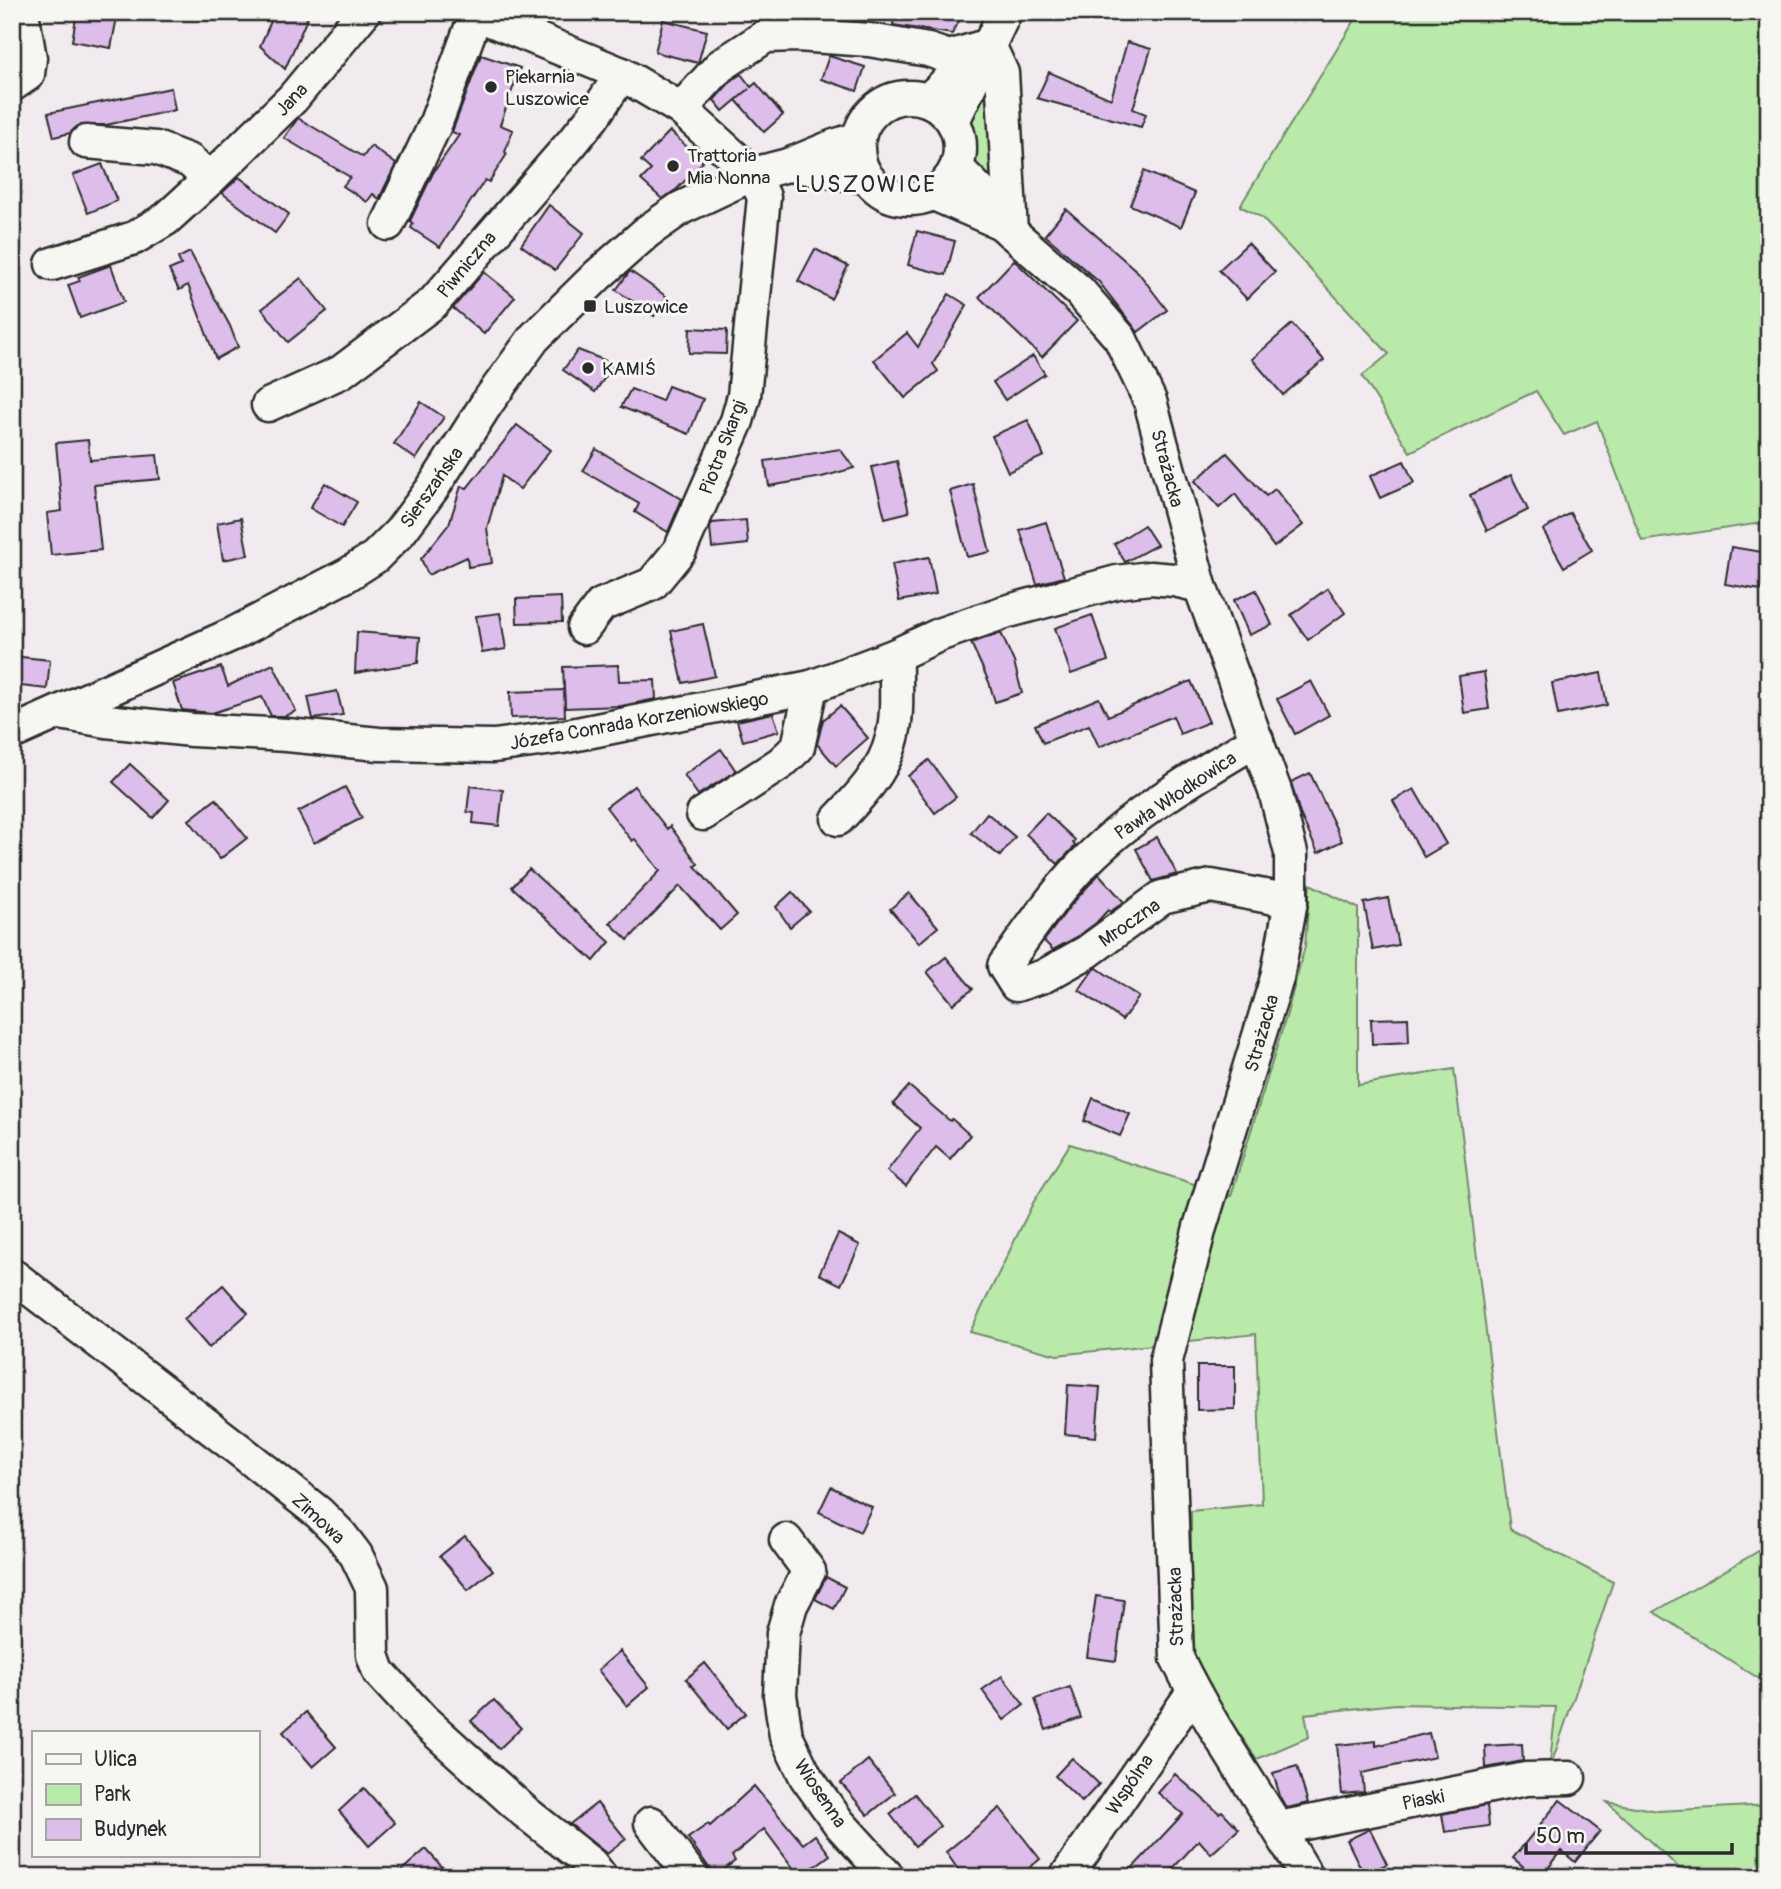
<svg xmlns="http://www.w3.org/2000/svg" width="1781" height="1889" font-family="Pangolin,sans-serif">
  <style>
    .green { fill: #b9eaa9; stroke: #728a6a; stroke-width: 2 }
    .building { fill: #ddbdea; stroke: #2b2b2b; stroke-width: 2 }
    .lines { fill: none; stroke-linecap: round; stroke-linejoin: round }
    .minor-casing { stroke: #2b2b2b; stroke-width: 37 }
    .minor { stroke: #f6f6f2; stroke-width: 32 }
    .poi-dot { fill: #2b2b2b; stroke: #f6f6f2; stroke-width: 2.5 }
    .labels { text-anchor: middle; stroke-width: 6; stroke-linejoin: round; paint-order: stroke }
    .poi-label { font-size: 19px; fill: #2b2b2b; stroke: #f6f6f2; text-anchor: start }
    .street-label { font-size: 19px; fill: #2b2b2b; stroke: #f6f6f2 }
    .quarter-label { font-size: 23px; letter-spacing: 2px; fill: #2b2b2b; stroke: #f6f6f2 }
  </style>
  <rect width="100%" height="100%" fill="#f1ebf0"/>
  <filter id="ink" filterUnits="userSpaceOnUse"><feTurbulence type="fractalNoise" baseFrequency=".0143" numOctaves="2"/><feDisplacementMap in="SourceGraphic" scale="14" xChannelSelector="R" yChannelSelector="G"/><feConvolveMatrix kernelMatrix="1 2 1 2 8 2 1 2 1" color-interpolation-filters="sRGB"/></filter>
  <g filter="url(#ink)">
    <g class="green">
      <polygon points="1360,12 1769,12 1769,522 1642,541 1597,421 1564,435 1536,391 1410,452 1362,376 1389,354 1261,217 1240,206"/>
      <path d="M989 79 993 167 984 184C972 171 960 146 963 128 965 117 983 90 989 79Z"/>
      <polygon points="1310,884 1358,908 1358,1085 1454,1069 1510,1529 1613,1582 1549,1771 1556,1707 1396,1704 1305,1714 1309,1737 1257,1759 1204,1684 1191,1652 1191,1511 1262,1504 1256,1334 1057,1355 970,1332 1033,1203 1070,1144 1231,1196 1286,1017 1305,946"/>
      <polygon points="1769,1545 1769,1685 1654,1612"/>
      <polygon points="1607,1802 1658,1811 1769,1805 1769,1877 1689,1877"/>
    </g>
    <g class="building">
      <polygon points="77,12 118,12 111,48 72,41"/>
      <polygon points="275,12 310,12 285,69 260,46"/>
      <polygon points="894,12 964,12 952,34 893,25"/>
      <polygon points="663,20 707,31 698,63 655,52"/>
      <polygon points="1127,42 1151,49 1133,109 1146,114 1141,127 1037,98 1049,72 1111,99"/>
      <polygon points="481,55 520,68 500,125 513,130 505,152 507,154 489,182 485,180 440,247 411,228 413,224 410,221 433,173 459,135 452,132"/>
      <polygon points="829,56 865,67 857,91 821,79"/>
      <polygon points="741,74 751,87 756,83 783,115 764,132 736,100 749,89 723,111 714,100 732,80"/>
      <polygon points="171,88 175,110 106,125 79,125 70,133 54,137 48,113"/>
      <polygon points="298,118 363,157 371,146 396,164 379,199 373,194 367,202 343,186 350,177 284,138"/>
      <polygon points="670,131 703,162 677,189 662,199 641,180 651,170 641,161"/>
      <polygon points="102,164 117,201 88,213 73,175"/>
      <polygon points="1144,171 1195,193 1181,227 1130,205"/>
      <polygon points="239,177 289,214 275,233 222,193"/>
      <polygon points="549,205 584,233 555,270 521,245"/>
      <polygon points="1066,209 1138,272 1167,310 1138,332 1099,282 1045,235"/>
      <polygon points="917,231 955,241 946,275 908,265"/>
      <polygon points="1248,243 1275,272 1247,299 1219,270"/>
      <polygon points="815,249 848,266 831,299 798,281"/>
      <polygon points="190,252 230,326 238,347 216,359 188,285 179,290 169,270 181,265 178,258"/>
      <polygon points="1014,260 1077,321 1042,357 979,297"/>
      <polygon points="111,265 124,302 80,318 68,285 80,281 78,277"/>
      <polygon points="630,271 667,297 654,316 616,290"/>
      <polygon points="484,272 515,297 484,334 453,308"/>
      <polygon points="301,278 327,311 288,342 262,309"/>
      <polygon points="949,294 967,305 933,364 938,371 905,398 874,360 907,333 918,347"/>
      <polygon points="1292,324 1324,360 1283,395 1252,359"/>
      <polygon points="690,328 727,330 726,354 689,353"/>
      <polygon points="578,350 614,364 595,392 563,370"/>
      <polygon points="1033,356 1045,374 1005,400 993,382"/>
      <polygon points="668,386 703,399 689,434 621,407 631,389 662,401"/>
      <polygon points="421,402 444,417 416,459 394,444"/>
      <polygon points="1028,420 1044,456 1008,472 992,436"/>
      <polygon points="517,425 550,450 520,489 502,476 487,528 492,563 468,567 467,557 428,575 421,559 449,524 461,486 467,488"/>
      <polygon points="88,440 90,460 157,455 160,479 94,485 101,550 51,555 47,513 62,511 56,443"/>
      <polygon points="596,449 682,499 668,532 635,512 639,504 583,471"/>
      <polygon points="840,449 854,468 822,477 769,486 765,461"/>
      <polygon points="1227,453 1266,496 1275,489 1303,525 1274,547 1235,494 1219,508 1195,481"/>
      <polygon points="897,461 909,512 885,518 872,467"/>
      <polygon points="1404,461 1414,483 1380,498 1370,476"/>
      <polygon points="1511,475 1528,510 1487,531 1470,495"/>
      <polygon points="325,483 357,502 342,527 310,508"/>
      <polygon points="973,484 990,552 967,557 950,491"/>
      <polygon points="1570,513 1592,550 1564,567 1543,530"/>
      <polygon points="241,518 248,555 223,560 217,523"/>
      <polygon points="746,520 748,544 712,548 710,528 712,523"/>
      <polygon points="1046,522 1064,577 1037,584 1020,530"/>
      <polygon points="1144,525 1157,545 1125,562 1114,544"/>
      <polygon points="1731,547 1768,553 1761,590 1725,584"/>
      <polygon points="929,557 936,594 899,601 892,564"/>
      <polygon points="1328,588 1345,613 1308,640 1291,615"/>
      <polygon points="1256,590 1272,625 1249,635 1234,600"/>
      <polygon points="561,597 562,622 517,623 516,599"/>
      <polygon points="500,613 506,649 482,653 476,616"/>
      <polygon points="1092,615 1108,661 1071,674 1055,628"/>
      <polygon points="703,624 715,676 683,683 671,631"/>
      <polygon points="357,632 420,637 418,663 355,673"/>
      <polygon points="1001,633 1014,662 1022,693 995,702 989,682 971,643"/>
      <polygon points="12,656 50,660 47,689 12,685"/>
      <polygon points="273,664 296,711 285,716 271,716 262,697 212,713 182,710 173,683 221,667 228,686"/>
      <polygon points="618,665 619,681 655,680 656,699 621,706 565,708 563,667"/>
      <polygon points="1484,672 1489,709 1464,713 1459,676"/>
      <polygon points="1601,673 1607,705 1558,715 1552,683"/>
      <polygon points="1191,681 1209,722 1180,734 1173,716 1099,747 1089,725 1043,743 1035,725 1099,698 1108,716"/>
      <polygon points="1311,681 1329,715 1295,734 1277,699"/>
      <polygon points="564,690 565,716 511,718 510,692"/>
      <polygon points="337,691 343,715 313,719 308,697"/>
      <polygon points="840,706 868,738 836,766 817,744 823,720"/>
      <polygon points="773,713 779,731 743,741 737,721"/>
      <polygon points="721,749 736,771 698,795 684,775"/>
      <polygon points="929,760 956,797 935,813 908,776"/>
      <polygon points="130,764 169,800 153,818 113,782"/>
      <polygon points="1310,773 1342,841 1318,853 1300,814 1291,782"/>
      <polygon points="470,786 503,790 499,826 473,823 474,813 467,812"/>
      <polygon points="634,786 667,829 670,826 698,864 695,866 737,915 720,930 680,886 628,940 610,923 660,871 635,839 632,841 606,807"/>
      <polygon points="345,787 362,818 314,843 298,812"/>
      <polygon points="1414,789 1446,844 1424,857 1393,801"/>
      <polygon points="216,799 247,838 220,859 189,820"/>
      <polygon points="987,813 1015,837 1000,856 971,833"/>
      <polygon points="1046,813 1075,840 1073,843 1075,846 1058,864 1026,834"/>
      <polygon points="1157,837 1177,874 1153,881 1136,849"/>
      <polygon points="529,869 610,942 594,961 512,887"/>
      <polygon points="1099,874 1124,902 1110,912 1108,910 1096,923 1077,937 1053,950 1044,941 1071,905"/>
      <polygon points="792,892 809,911 790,927 776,907"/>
      <polygon points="909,893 938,927 919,943 890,909"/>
      <polygon points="1388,898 1398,945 1373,950 1364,903"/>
      <polygon points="946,957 973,989 953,1004 927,972"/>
      <polygon points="1097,968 1139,997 1122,1020 1079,990 1093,970"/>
      <polygon points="1408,1018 1409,1042 1372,1044 1371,1019"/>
      <polygon points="909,1086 950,1121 952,1119 970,1135 950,1159 936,1147 906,1186 887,1171 920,1128 893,1104"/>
      <polygon points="1093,1098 1130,1114 1120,1136 1084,1121"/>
      <polygon points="838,1234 860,1245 841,1285 819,1274"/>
      <polygon points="223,1285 248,1313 209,1348 184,1319"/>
      <polygon points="1197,1366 1235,1366 1235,1409 1197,1410"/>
      <polygon points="1068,1385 1100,1387 1096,1437 1065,1434"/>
      <polygon points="831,1487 872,1507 860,1532 819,1512"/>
      <polygon points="465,1536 493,1570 468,1590 440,1556"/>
      <polygon points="826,1577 845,1587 834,1609 815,1599"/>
      <polygon points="1096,1596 1124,1600 1116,1661 1087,1657"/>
      <polygon points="620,1651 649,1687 627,1706 598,1670"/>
      <polygon points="705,1663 746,1713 727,1729 686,1679"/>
      <polygon points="1002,1676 1024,1705 1004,1720 982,1690"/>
      <polygon points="1070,1687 1081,1718 1046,1730 1035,1699"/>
      <polygon points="494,1700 521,1728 499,1749 471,1721"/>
      <polygon points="306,1712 336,1747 313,1767 283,1732"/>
      <polygon points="1429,1733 1435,1757 1362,1773 1364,1792 1342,1794 1337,1745 1376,1741 1376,1746"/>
      <polygon points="1522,1744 1523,1761 1486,1768 1485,1746"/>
      <polygon points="1072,1758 1099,1784 1082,1802 1055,1776"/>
      <polygon points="868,1760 895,1793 868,1815 841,1783"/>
      <polygon points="1297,1766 1308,1803 1287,1808 1281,1799 1273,1773"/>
      <polygon points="1175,1774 1219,1813 1222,1811 1239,1829 1211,1854 1199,1840 1165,1877 1124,1877 1183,1814 1158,1793"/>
      <polygon points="754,1786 803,1844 815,1835 830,1855 800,1877 764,1829 732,1856 735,1861 715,1876 688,1838 708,1824 710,1826"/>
      <polygon points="364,1788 395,1823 369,1846 339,1811"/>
      <polygon points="915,1794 940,1826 915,1846 890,1814"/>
      <polygon points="1560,1800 1600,1831 1575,1862 1562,1851 1541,1877 1536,1877 1513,1858"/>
      <polygon points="597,1803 626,1839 607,1854 570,1824"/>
      <polygon points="1487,1805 1489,1826 1445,1832 1442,1814"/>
      <polygon points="1000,1808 1040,1859 1018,1877 963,1877 946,1852"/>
      <polygon points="1370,1829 1387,1864 1364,1875 1347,1840"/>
      <polygon points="426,1849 451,1877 394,1877"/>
    </g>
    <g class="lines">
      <g class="minor-casing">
        <g id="minor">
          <polyline points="471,12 622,74 681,109 753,174 764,197 744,396 737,421 680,550 652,584 601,605 584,628"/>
          <polyline points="12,85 28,74 30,58 22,12"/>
          <circle cx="909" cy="148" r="51"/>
          <polyline points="928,100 957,72 983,54"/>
          <polyline points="681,109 720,66 766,36 797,35 869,40 928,50 949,57 989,45 1002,73 1011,232"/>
          <polyline points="953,121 1005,12"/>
          <polyline points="86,142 156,148 190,161 210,179"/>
          <polyline points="788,165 866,177"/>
          <path d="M957 168 984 195 1001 223 1079 291 1120 338 1150 401 1200 586 1275 791 1291 853V901L1277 978 1200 1227 1166 1361 1177 1658C1214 1735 1265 1803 1307 1877"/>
          <polyline points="934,194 1001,223"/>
          <polyline points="388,224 435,125 476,14"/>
          <polyline points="52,264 134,238 166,219 210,179 293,98 364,12"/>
          <polyline points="268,405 341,372 433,303 571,144 593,117 622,74"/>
          <polyline points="60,713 106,721 192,730 287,735 379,744 494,746 562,737 811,687 896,655 941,634 1005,612 1117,582 1150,578 1174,580 1200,586"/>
          <polyline points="12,733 233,634 347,575 375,557 400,532 432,489 487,403 534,338 598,275 648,231 681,208 753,174 788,165 834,146 859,138"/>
          <path d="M1257 740C1189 780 1117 822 1065 884 1043 909 1024 938 1004 966L1016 985 1044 976 1087 952 1162 897 1211 886 1291 901"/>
          <polyline points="703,814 781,763 798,747 811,687"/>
          <path d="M838 819C861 795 884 771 892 738 899 712 895 682 896 655"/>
          <polyline points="12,1275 242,1452 319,1513 340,1534 356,1555 372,1588 373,1655 379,1672 423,1720 525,1812 591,1864 601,1877"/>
          <polyline points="786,1540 809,1571 791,1605 783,1633 780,1695 786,1736 806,1777 839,1823 888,1877"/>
          <polyline points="651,1823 692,1877"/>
          <polyline points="1279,1828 1526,1779 1569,1778"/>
          <polyline points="1066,1877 1193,1692"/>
        </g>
      </g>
      <use href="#minor" class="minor"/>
    </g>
  </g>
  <g class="poi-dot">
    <circle cx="491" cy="87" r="7"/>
    <circle cx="673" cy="166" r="7"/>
    <rect x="583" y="299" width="14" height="14" rx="3.5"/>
    <circle cx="588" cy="368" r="7"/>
  </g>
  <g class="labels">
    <g class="poi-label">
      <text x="505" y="83">Piekarnia<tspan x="505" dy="22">Luszowice</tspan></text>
      <text x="687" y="162">Trattoria<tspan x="687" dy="22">Mia Nonna</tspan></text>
      <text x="604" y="313">Luszowice</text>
      <text x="602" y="375">KAMIŚ</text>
    </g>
    <g class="street-label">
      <text transform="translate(291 99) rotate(-47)" y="7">Jana</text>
      <text transform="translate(466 264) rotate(-50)" y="7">Piwniczna</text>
      <text transform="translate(722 447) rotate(-69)" y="7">Piotra Skargi</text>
      <text transform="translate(1168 468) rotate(75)" y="7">Strażacka</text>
      <text transform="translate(431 487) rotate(-55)" y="7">Sierszańska</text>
      <text transform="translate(639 720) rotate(-10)" y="7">Józefa Conrada Korzeniowskiego</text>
      <text transform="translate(1175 795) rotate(-34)" y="7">Pawła Włodkowica</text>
      <text transform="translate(1129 922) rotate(-35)" y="7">Mroczna</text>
      <text transform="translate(1261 1033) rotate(-74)" y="7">Strażacka</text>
      <text transform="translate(319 1518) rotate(43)" y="7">Zimowa</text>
      <text transform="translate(1175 1607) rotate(-92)" y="7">Strażacka</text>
      <text transform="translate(1129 1784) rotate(-56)" y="7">Wspólna</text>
      <text transform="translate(821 1793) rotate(56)" y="7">Wiosenna</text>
      <text transform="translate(1423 1799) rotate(-11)" y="7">Piaski</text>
    </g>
    <g class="quarter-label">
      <text x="866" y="192">LUSZOWICE</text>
    </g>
  </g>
  <rect width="1781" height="1889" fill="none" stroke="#f6f6f2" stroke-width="42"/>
  <rect x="21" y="21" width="1739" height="1847" fill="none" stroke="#2b2b2b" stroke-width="2.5" filter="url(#ink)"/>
  <rect x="32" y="1731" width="228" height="126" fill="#f6f6f2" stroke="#a5a5a2" stroke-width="2"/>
  <rect x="46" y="1754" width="35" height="10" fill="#f6f6f2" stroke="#a5a5a2" stroke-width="2"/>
  <text x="94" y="1766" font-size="21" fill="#2b2b2b">Ulica</text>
  <rect x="46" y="1784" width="35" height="21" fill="#b9eaa9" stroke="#a5a5a2" stroke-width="2"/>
  <text x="94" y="1801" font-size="21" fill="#2b2b2b">Park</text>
  <rect x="46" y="1819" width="35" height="21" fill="#ddbdea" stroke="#a5a5a2" stroke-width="2"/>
  <text x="94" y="1836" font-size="21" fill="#2b2b2b">Budynek</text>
  <path d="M1526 1843v10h206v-10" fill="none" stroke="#2b2b2b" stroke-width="3.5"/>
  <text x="1536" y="1843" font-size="21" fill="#2b2b2b" stroke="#f6f6f2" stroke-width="5" paint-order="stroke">50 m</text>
</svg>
